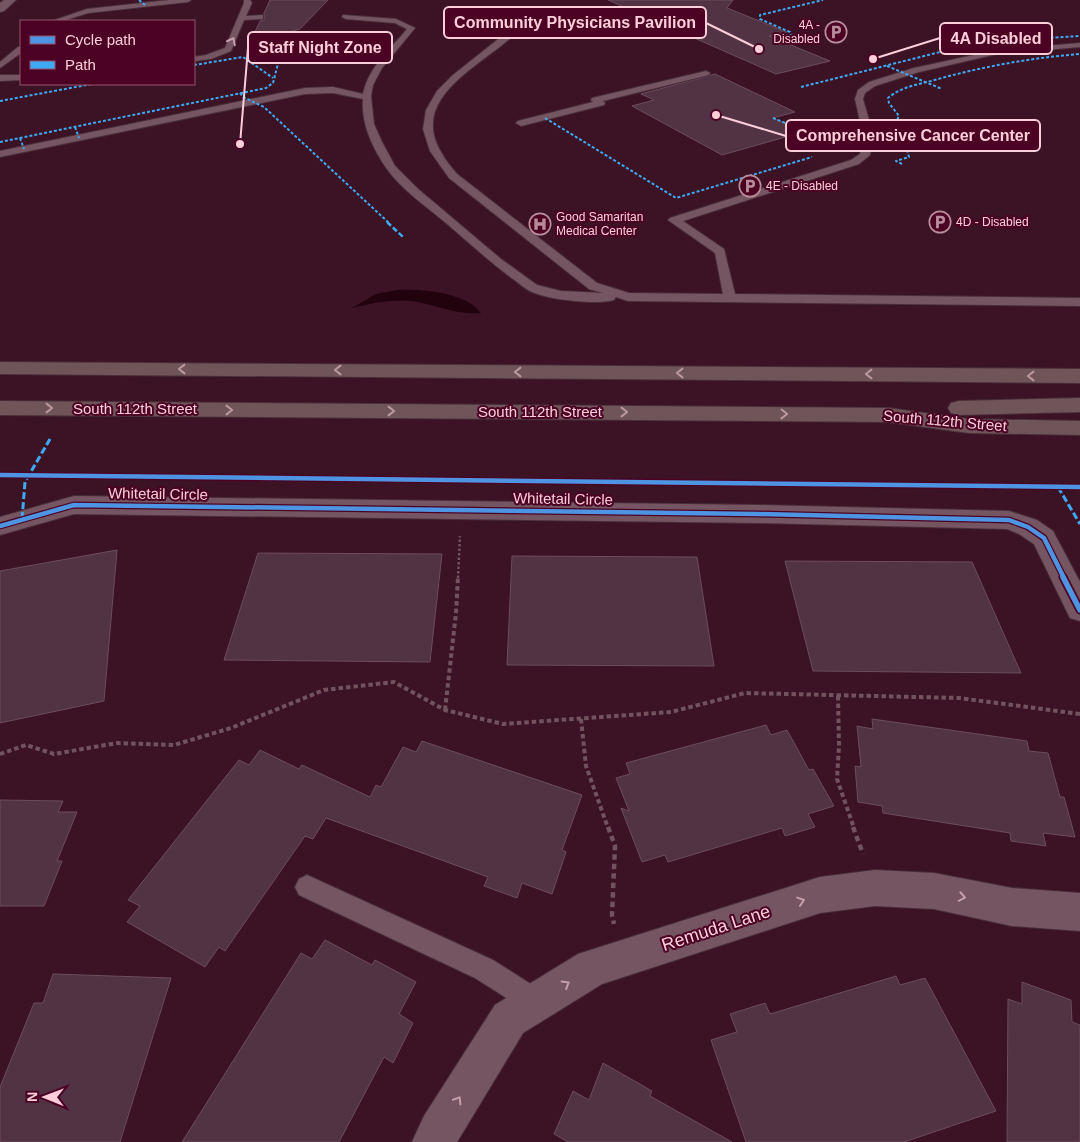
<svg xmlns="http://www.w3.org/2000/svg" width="1080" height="1142" font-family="Helvetica,sans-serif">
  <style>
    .water { fill: #22020c }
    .building { fill: #523343; stroke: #6c4c5d }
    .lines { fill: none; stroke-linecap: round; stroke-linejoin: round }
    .service-casing { stroke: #4a2e39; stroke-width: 2 }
    .minor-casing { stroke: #4a2e39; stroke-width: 2 }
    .primary-casing { stroke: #4a2e39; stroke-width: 2 }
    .path-far2 { stroke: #70535d; stroke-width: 2.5; stroke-dasharray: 2.5 2; stroke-linecap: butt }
    .path-far1 { stroke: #70535d; stroke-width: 4; stroke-dasharray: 4.5 3; stroke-linecap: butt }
    .path { stroke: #70535d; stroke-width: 4.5; stroke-dasharray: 5.5 4; stroke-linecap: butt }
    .service { fill: #755561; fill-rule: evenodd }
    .minor { fill: #755561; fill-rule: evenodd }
    .primary { fill: #6f5459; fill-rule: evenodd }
    .quiet-far2 { stroke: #3fa9f5; stroke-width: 2; stroke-dasharray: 3 2; stroke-linecap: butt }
    .quiet-far1 { stroke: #3fa9f5; stroke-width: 2.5; stroke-dasharray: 5.5 2.5; stroke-linecap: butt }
    .quiet { stroke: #3fa9f5; stroke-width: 3; stroke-dasharray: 7 3; stroke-linecap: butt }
    .cycleway-far1-casing { stroke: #4c0223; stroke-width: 7 }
    .cycleway-casing { stroke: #4c0223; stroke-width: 9 }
    .cycleway-far1 { stroke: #4d94e3; stroke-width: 4.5 }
    .cycleway { stroke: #4d94e3; stroke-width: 5.5 }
    .oneway { stroke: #c69eaa }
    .oneway2 { stroke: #bd97a0 }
    .labels { text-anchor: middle; stroke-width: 4; stroke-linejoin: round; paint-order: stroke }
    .far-poi-label { font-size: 12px; fill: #fcceda; stroke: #4c0223; text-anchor: start }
    .street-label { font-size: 15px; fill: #fcceda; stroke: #4c0223 }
    .near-street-label { font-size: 18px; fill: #fcceda; stroke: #4c0223 }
    .leader { fill: none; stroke: #fcceda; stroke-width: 2 }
    .callout-dot { fill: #fcceda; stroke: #4c0223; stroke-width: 2 }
    .callout { fill: #4c0223; stroke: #fcceda; stroke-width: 2 }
    .callout-label { font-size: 16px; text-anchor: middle; font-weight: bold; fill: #fcceda }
  </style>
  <rect width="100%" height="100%" fill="#3b1325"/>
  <path class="water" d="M397 290C422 289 465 292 481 313 456 315 440 306 417 302 394 298 373 303 352 308L376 294Z"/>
  <g class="building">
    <polygon points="270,0 328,0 300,29 281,34 254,34 260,21 264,20 264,13"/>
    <polygon points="608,0 733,0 727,8 787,32 769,36 830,61 776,74"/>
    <polygon points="715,74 795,112 773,118 793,127 787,129 796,134 722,155 632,106 654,100 641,94"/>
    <polygon points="117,550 104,701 0,723 0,571"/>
    <polygon points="258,553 442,554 430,662 224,660"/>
    <polygon points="512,556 697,557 714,666 507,665"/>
    <polygon points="785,561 972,562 1021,673 813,671"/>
    <polygon points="872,719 1027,741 1029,751 1048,753 1060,797 1064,797 1075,837 1043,833 1046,846 1011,841 1010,833 883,813 882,806 858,802 855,766 861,767 857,726 873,729"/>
    <polygon points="766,725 771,735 787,730 809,770 813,769 834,806 808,814 815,827 785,836 782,828 668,862 665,855 642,862 621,808 629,811 616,778 630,774 626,763"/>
    <polygon points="422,741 582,795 562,850 566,852 552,894 522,883 517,898 484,886 488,877 326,818 313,839 305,836 225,951 219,947 205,967 127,922 140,906 128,900 239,760 249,765 260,750 299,769 302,765 370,797 376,785 381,787 403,747 416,752"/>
    <polygon points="0,800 63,801 58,812 77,812 57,861 62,861 44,906 0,906"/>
    <polygon points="325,940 372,965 375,960 416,982 399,1014 413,1023 393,1063 384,1057 339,1142 182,1142 301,953 312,959"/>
    <polygon points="53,974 171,978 120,1142 0,1142 0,1087 34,1003 43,1003"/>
    <polygon points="896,976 900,985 925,978 996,1111 904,1142 746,1142 711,1040 737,1032 730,1014 765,1003 770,1014"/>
    <polygon points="1022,982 1071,1000 1072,1022 1080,1025 1080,1142 1007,1142 1008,999 1022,1004"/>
    <polygon points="603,1063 652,1091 650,1096 732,1142 568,1142 554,1134 573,1091 589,1100"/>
  </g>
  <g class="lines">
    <g class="service-casing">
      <g id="service">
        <polygon points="169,0 191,0 188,2 88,13 63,21 52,21 87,9"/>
        <polygon points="244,0 250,0 252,3 246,16 263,15 263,19 244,20 231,51 211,59 194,61 194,57 206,55 225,48 244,3"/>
        <path d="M343 15 396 19 415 28 382 68 373 85 371 96 374 124 382 142 395 166 418 189 501 259 537 285 561 291 603 293 589 289 449 178 430 151 423 129 426 110 437 91 453 75 511 29 518 31C488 63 407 95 441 152 445 160 451 167 457 174L597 283 629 293 723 294 715 253 668 220 670 218 851 160 860 154 863 134 855 99 858 90 869 82 914 68 997 50 1080 43V47L997 54 919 72 875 86 865 93 863 99 873 134 870 155 859 164 683 221 724 249 735 294 1080 298V306L628 301 616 297 614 300C595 305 551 300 532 292 525 289 519 283 513 279 490 262 468 242 446 223 426 206 403 191 387 169 373 149 361 124 363 99L333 93 305 94 0 157V151L305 88 333 87 363 94C369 66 390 50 407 29L395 23 346 19 342 17Z"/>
        <polygon points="18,47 21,47 21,53 0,68 0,62"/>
        <polygon points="706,71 710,73 709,75 603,101 605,103 604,105 521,126 516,123 518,121 593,102 591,100 592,98"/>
        <polygon points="0,75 21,75 21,80 0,81"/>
        <polygon points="307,875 493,960 545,993 549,1002 545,1011 536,1015 527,1011 475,978 299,895 295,887 299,879"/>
      </g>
    </g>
    <g class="minor-casing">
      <g id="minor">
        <polygon points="4,0 16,0 4,11 0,12 0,3"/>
        <polygon points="74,496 758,505 1009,511 1037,520 1053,531 1080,582 1080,621 1070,618 1034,544 1019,534 1007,529 758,523 74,514 0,535 0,517"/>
        <polygon points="875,870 934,873 1012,888 1080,893 1080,931 1012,926 934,909 875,906 820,913 602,984 523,1033 457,1142 412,1142 424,1116 495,1005 578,954 820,877"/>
      </g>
    </g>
    <g class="primary-casing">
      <g id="primary">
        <polygon points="0,362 1080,369 1080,383 0,374"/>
        <polygon points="1080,398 1080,412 959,415 951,413 948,408 951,403 959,401"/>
        <polygon points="0,401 888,408 969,419 1080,421 1080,435 969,433 888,422 0,415"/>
      </g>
    </g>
    <polyline class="path-far2" points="458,578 460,536"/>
    <g class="path-far1">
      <polyline points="838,696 839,746 837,779 854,828"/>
      <polyline points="445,710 456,613 458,577"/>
      <polyline points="581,719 586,766 608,828"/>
      <polyline points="0,754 26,745 54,754 117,743 174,745 231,728 324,690 394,682 445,710 503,724 671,712 745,693 959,698 1080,714"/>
    </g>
    <g class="path">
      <polyline points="608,827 615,846 612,915 614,924"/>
      <polyline points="853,827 863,854"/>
    </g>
    <use href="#service" class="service"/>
    <use href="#minor" class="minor"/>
    <use href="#primary" class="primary"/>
    <g class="quiet-far2">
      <polyline points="139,0 145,5"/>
      <polyline points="791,37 790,32 760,19 760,15 823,0"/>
      <polyline points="194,65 243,57 273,78"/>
      <polyline points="887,66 942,89"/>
      <polyline points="801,87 964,46 1013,40 1080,36"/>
      <polyline points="240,93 243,97 264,107 389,223"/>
      <polyline points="0,101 92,84"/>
      <polyline points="545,118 676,198 812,157"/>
      <polyline points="773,118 825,139"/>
      <polyline points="75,127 79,138"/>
      <polyline points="806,130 848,126 892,130"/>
      <polyline points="20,138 24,149"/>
      <polyline points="0,142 266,88 273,83 284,41 281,34"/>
      <path d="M902 164 896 161 909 157 905 142 892 130 899 116 889 103 888 98C901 87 916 85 931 81 980 67 1029 58 1080 54"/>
    </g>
    <polyline class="quiet-far1" points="387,222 403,237"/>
    <g class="quiet">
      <polyline points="1058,487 1080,524"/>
      <polyline points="22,519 25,482 50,439"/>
    </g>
    <g class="cycleway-far1-casing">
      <g id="cycleway-far1">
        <polyline points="0,475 1080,487"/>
        <polyline points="0,526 74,505 758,514 1009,520 1028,527 1044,538 1064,578"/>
      </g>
    </g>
    <g class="cycleway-casing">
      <polyline id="cycleway" points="1063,577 1080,610"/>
    </g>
    <use href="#cycleway-far1" class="cycleway-far1"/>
    <use href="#cycleway" class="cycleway"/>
  </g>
  <defs><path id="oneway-chevron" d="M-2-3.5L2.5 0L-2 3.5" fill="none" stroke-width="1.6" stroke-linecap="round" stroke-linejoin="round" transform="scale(1.25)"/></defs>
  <g class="oneway">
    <use href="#oneway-chevron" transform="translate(232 41) rotate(-63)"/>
    <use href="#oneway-chevron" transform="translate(962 897) rotate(11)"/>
    <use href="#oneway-chevron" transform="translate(801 901) rotate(-18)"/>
    <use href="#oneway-chevron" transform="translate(566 984) rotate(-31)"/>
    <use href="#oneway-chevron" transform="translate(458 1100) rotate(-58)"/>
  </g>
  <g class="oneway2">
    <use href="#oneway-chevron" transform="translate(182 369) rotate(-180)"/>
    <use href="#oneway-chevron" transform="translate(338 370) rotate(-180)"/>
    <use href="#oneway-chevron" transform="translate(518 372) rotate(-180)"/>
    <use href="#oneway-chevron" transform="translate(680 373) rotate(-180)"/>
    <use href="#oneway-chevron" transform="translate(869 374) rotate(-180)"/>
    <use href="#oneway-chevron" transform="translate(1031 376) rotate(-180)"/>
    <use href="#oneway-chevron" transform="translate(49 408)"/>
    <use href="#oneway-chevron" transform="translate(229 410)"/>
    <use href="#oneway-chevron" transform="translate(391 411)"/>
    <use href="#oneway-chevron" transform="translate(624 412)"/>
    <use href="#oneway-chevron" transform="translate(784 414) rotate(1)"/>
  </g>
  <defs>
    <g id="parking-ring" transform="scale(1.125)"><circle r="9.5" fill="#4c0223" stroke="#b88d9b" stroke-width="1.5"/><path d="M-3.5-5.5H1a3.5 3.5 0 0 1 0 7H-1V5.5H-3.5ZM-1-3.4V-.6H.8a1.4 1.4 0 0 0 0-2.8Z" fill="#b88d9b"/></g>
    <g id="hospital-ring" transform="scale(1.125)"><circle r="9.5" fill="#4c0223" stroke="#b88d9b" stroke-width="1.5"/><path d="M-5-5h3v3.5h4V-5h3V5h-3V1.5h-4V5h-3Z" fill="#b88d9b"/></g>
  </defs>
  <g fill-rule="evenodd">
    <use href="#parking-ring" x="836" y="32"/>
    <use href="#parking-ring" x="750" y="186"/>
    <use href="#parking-ring" x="940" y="222"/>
    <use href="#hospital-ring" x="540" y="224"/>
  </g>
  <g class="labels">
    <g class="far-poi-label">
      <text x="820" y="29" text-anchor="end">4A -<tspan x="820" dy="14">Disabled</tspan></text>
      <text x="766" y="190">4E - Disabled</text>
      <text x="556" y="221">Good Samaritan<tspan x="556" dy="14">Medical Center</tspan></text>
      <text x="956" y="226">4D - Disabled</text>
    </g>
    <g class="street-label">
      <text x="135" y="414">South 112th Street</text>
      <text x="540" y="417">South 112th Street</text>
      <text transform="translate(945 421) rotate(5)" y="5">South 112th Street</text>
      <text transform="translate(158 494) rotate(1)" y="5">Whitetail Circle</text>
      <text transform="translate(563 499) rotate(1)" y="5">Whitetail Circle</text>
    </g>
    <g class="near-street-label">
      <text transform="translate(716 928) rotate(-18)" y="6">Remuda Lane</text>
    </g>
  </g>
  <path class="leader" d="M759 49L706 23M873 59L940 38M240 144L248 48M716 115L786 136"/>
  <g class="callout-dot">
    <circle cx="759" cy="49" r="5"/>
    <circle cx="873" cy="59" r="5"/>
    <circle cx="240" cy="144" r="5"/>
    <circle cx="716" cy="115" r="5"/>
  </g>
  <g class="callout">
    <rect x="444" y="7" width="262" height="31" rx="5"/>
    <rect x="940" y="23" width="112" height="31" rx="5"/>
    <rect x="248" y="32" width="144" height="31" rx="5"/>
    <rect x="786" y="120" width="254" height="31" rx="5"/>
  </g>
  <g class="callout-label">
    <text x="575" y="28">Community Physicians Pavilion</text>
    <text x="996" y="44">4A Disabled</text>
    <text x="320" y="53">Staff Night Zone</text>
    <text x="913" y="141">Comprehensive Cancer Center</text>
  </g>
  <rect x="20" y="20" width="175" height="65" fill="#4c0223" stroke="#92546c"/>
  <rect x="30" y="36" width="25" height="8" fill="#4d94e3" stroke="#92546c"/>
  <text x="65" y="45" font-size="15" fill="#fcceda">Cycle path</text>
  <rect x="30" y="61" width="25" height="8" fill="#3fa9f5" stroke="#92546c"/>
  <text x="65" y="70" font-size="15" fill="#fcceda">Path</text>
  <g transform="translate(45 1097) rotate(271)" stroke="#4c0223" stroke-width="4" paint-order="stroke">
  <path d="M0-4L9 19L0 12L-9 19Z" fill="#fcceda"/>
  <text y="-8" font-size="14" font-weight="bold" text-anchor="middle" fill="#fcceda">N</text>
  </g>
</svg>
